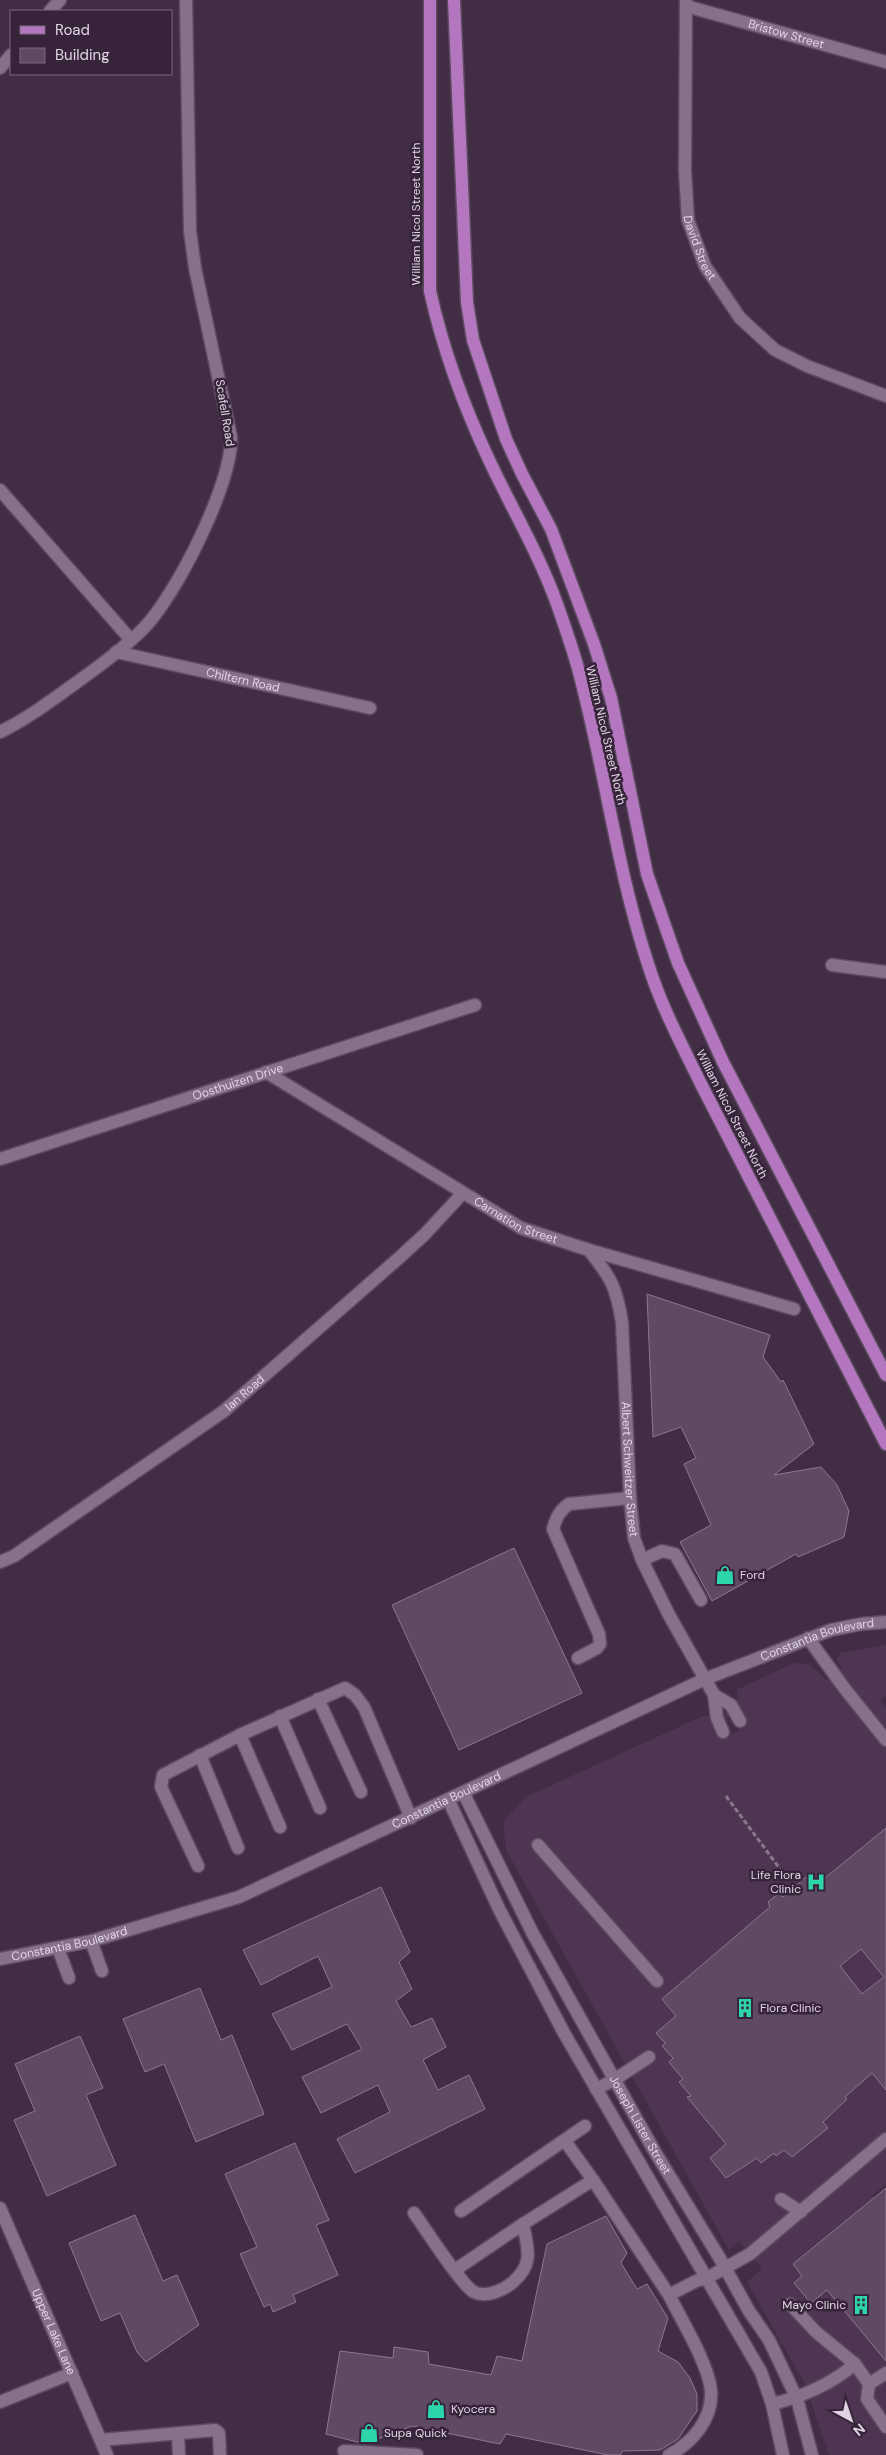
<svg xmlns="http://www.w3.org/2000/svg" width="886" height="2455" font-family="'DM Sans',sans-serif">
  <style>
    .built { fill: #4e3652; fill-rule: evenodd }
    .building { fill: #5e4a62; stroke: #8d7791; fill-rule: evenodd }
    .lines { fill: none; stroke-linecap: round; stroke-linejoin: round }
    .minor-casing { stroke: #5c4b5f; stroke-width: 15 }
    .major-casing { stroke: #5c4b5f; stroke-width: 15 }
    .path { stroke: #88788b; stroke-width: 3; stroke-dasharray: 5 2.5; stroke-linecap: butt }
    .minor { stroke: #86708a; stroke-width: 12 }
    .major { stroke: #b477bf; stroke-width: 12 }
    .labels { text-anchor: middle; stroke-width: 5; stroke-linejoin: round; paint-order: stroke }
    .street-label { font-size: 12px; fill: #e0d4e3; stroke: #37243a }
    .poi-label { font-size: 12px; fill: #e0d4e3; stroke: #37243a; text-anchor: start }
  </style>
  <rect width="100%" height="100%" fill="#412e45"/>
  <path class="built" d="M886 1645V1696L880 1701 886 1708V2184L872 2196 886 2213 795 2283 852 2269 886 2361V2455H829L805 2384 747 2282 762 2269 739 2241 729 2250 506 1850 503 1821 526 1797 705 1715 716 1718 724 1713 738 1705 737 1690 793 1663 811 1665 826 1680 841 1668 837 1659 840 1653ZM732 1715 740 1730 731 1734 724 1719Z"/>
  <g class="building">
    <polygon points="647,1294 770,1335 763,1357 781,1382 783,1380 814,1444 774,1475 821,1467 837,1485 849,1511 844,1537 798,1557 796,1554 712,1601 680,1542 711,1525 684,1464 696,1458 681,1427 653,1437"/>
    <polygon points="514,1548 582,1693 459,1750 392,1605"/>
    <path d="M886 1828V2090L872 2073 845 2097 847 2099 823 2122 828 2128 792 2157 784 2150 776 2156 774 2153 761 2163 757 2158 726 2178 710 2158 726 2144 687 2097 691 2096 679 2082 683 2079 669 2062 673 2058 662 2046 665 2043 656 2033 676 2016 662 1999 770 1907 768 1902 778 1894 783 1897 806 1877 814 1887ZM861 1949 884 1977 862 1994 840 1966Z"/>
    <polygon points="381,1887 410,1952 399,1962 412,1989 396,2001 411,2027 432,2018 446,2047 423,2060 438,2090 469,2075 485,2109 355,2173 337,2139 390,2112 378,2085 321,2113 302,2077 362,2049 347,2024 292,2050 272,2014 332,1987 318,1956 261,1985 243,1950"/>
    <polygon points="200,1988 221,2040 232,2035 264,2114 196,2142 164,2064 145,2072 123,2019"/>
    <polygon points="80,2036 103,2088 86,2095 116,2165 47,2196 14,2120 35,2111 15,2064"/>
    <polygon points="295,2143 329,2220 316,2225 338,2275 293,2295 296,2302 273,2312 270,2304 264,2307 240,2254 257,2247 225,2174"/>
    <polygon points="886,2188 886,2361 827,2290 811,2303 794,2283 802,2276 793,2264"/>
    <polygon points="135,2215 163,2281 177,2275 199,2325 146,2362 137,2352 120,2313 101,2321 69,2243"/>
    <polygon points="606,2216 627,2253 621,2263 637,2289 647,2284 668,2318 658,2351 678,2362 690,2378 697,2394 697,2411 678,2439 660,2450 623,2451 620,2455 608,2455 506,2434 500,2444 412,2426 365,2444 326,2434 340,2351 393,2358 394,2347 428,2352 429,2364 491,2375 497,2356 522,2361 547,2244"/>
  </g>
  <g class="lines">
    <g class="minor-casing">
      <g id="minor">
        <path id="s1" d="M686 0 685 171 688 220 705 266 740 318 775 350 807 366 886 396"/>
        <path id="s2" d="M686 6 886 62"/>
        <polyline points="50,11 60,0"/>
        <polyline points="0,68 11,55"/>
        <polyline points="0,490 131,640"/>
        <path id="s3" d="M116 652 370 708"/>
        <path d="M0 732C27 719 49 702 73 685 98 667 123 649 144 628 176 595 233 483 231 437L195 268 190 231 186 0"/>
        <polyline points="832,965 886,972"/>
        <path id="s4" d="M266 1072 521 1228 589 1250 794 1309"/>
        <path id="s5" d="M0 1159 475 1005"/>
        <path id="s6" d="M589 1250C611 1278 616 1286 622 1322L630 1498 634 1538 642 1560 668 1613 714 1695 717 1718 723 1732"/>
        <polyline points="642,1560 662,1551 675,1554 701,1600"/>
        <path id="s7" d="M0 1562 14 1556 224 1411 400 1257 425 1234 463 1193"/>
        <polyline points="808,1638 845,1689 886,1740"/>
        <path d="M578 1658 597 1648 600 1644 599 1634 553 1529C556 1518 559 1511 569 1504L630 1498"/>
        <polyline points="714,1695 731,1705 740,1721"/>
        <polyline points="318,1699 361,1792"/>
        <polyline points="280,1716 320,1808"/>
        <polyline points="240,1735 280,1827"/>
        <polyline points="200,1755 238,1848"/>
        <path id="s8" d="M464 1794 532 1932 655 2152 719 2257 749 2311 769 2340 797 2399 812 2455"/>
        <polyline points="449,1801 499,1909 564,2033 761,2372 772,2404 783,2455"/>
        <polyline points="538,1845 657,1981"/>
        <polyline points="198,1866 161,1787 163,1775 240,1735 345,1688 355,1695 364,1707 411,1818"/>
        <polyline points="91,1941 102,1971"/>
        <polyline points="58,1948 69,1978"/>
        <path id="s9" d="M0 1959 91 1941 239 1897 705 1679 831 1630 861 1624 886 1622"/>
        <polyline points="596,2089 614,2080 649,2057"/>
        <polyline points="565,2141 593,2180"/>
        <polyline points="781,2199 801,2212"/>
        <path id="s10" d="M0 2208 107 2455"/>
        <polyline points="461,2211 585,2126"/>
        <path d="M414 2213C425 2228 461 2285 474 2292 486 2298 504 2290 513 2282 534 2264 528 2249 523 2224"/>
        <polyline points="455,2270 523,2224 593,2180 669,2295"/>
        <polyline points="790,2304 816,2332 855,2364 869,2384 867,2399 886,2427"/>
        <polyline points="869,2384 886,2373"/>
        <polyline points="0,2402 72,2373"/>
        <path d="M772 2404C802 2397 831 2384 855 2364"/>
        <polyline points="178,2435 179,2455"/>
        <polyline points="101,2440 215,2430 219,2433 220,2455"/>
        <polyline points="344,2451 417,2455"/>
        <path d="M669 2455C692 2443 713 2419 711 2391 709 2365 681 2319 669 2295L696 2281 707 2278 750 2254 886 2139"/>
      </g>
    </g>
    <g class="major-casing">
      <g id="major">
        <path d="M430 0V291C443 350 464 407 490 462 512 509 539 554 557 604 566 630 576 657 582 684 606 777 618 873 648 964 661 1006 682 1045 701 1084L886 1444"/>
        <polyline points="454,0 467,302 473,340 506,439 522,474 551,529 594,644 611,698 647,874 678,963 723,1062 886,1375"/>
      </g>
    </g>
    <polyline class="path" points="726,1796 786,1877"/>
    <use href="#minor" class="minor"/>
    <use href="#major" class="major"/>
  </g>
  <defs>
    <g id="shop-bare" transform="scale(1.5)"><path d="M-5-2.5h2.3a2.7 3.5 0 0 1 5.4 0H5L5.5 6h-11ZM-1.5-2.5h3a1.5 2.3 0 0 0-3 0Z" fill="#2dd5ab" stroke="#37243a" stroke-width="2.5" paint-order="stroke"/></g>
    <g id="hospital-bare" transform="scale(1.5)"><path d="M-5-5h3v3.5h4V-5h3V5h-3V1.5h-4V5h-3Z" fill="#2dd5ab" stroke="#37243a" stroke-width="2.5" paint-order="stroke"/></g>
    <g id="building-bare" transform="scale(1.5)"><path d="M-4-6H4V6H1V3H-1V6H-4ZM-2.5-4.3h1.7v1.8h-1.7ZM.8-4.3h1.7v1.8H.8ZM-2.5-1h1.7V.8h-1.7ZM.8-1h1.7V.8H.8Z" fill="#2dd5ab" stroke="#37243a" stroke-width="2.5" paint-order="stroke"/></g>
  </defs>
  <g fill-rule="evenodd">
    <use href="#shop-bare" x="725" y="1575"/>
    <use href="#hospital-bare" x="816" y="1882"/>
    <use href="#building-bare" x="745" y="2008"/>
    <use href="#building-bare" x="861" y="2305"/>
    <use href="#shop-bare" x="436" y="2409"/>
    <use href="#shop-bare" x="369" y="2433"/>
  </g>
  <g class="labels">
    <g class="street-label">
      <text dy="4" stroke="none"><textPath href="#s2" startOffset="104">Bristow Street</textPath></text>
      <text transform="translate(416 214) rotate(-90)" y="4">William Nicol Street North</text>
      <text dy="4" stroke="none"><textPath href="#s1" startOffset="250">David Street</textPath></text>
      <text transform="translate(225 413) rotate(81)" y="4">Scafell Road</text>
      <text dy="4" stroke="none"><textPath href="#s3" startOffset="130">Chiltern Road</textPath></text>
      <text transform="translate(606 735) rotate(77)" y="4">William Nicol Street North</text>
      <text dy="4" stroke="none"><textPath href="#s5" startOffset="250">Oosthuizen Drive</textPath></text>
      <text transform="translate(732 1114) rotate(63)" y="4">William Nicol Street North</text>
      <text dy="4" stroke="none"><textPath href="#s4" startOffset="291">Carnation Street</textPath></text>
      <text dy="4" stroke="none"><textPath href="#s7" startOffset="298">Ian Road</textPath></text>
      <text dy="4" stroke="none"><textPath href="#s6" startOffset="228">Albert Schweitzer Street</textPath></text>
      <text dy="4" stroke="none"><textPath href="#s9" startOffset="881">Constantia Boulevard</textPath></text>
      <text dy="4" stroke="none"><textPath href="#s9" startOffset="476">Constantia Boulevard</textPath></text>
      <text dy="4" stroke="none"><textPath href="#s9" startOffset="71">Constantia Boulevard</textPath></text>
      <text dy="4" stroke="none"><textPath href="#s8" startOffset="375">Joseph Lister Street</textPath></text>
      <text dy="4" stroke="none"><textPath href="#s10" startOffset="135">Upper Lake Lane</textPath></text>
    </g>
    <g class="poi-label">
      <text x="740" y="1579">Ford</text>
      <text x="801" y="1879" text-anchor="end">Life Flora<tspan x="801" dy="14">Clinic</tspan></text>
      <text x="760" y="2012">Flora Clinic</text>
      <text x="846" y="2309" text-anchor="end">Mayo Clinic</text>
      <text x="451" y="2413">Kyocera</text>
      <text x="384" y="2437">Supa Quick</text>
    </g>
  </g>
  <rect x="10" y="10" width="162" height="65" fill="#37243a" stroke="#7b6a7e"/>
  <rect x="20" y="26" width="25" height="8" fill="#b477bf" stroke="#7b6a7e"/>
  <text x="55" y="35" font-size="15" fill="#e0d4e3">Road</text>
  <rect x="20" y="48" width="25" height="15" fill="#5e4a62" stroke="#7b6a7e"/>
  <text x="55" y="60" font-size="15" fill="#e0d4e3">Building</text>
  <g transform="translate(851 2420) rotate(140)" stroke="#37243a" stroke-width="4" paint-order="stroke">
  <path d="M0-4L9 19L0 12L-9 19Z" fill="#e0d4e3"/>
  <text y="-8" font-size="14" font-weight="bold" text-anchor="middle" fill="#e0d4e3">N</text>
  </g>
</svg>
